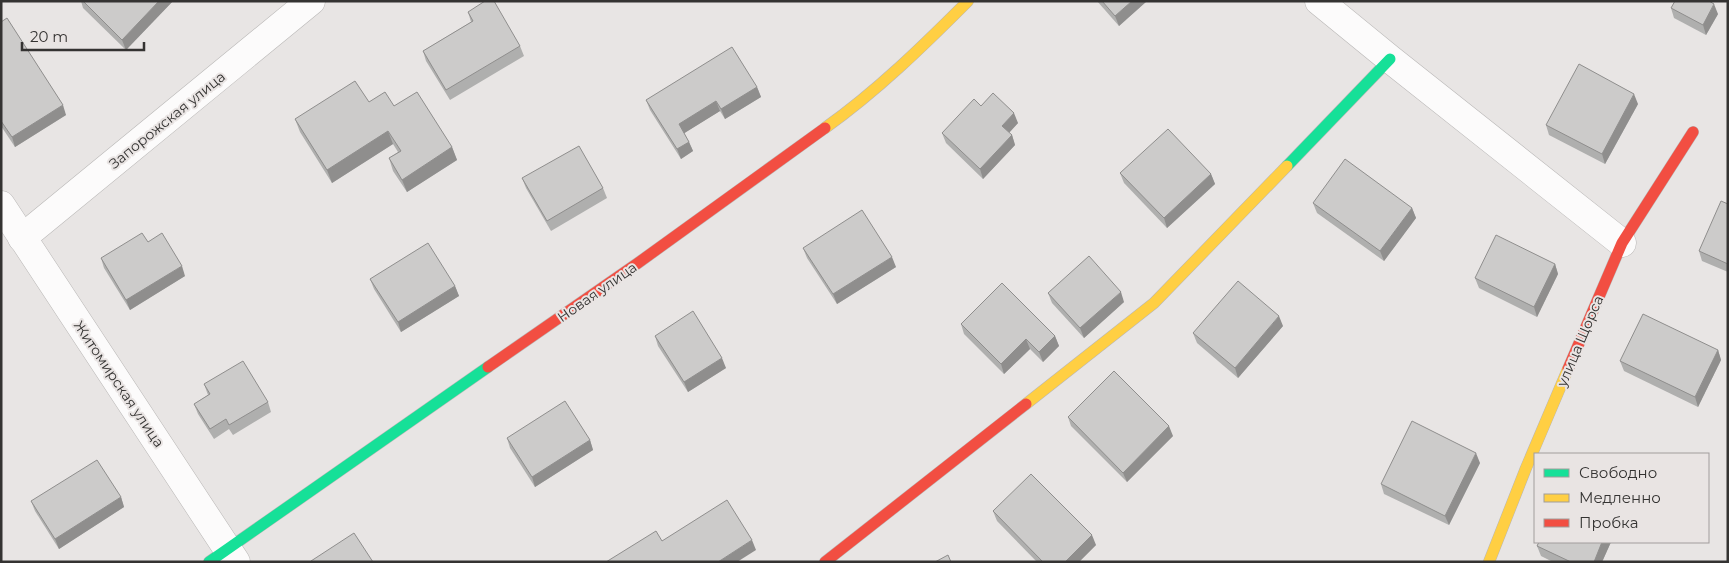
<svg xmlns="http://www.w3.org/2000/svg" width="1729" height="563" font-family="Montserrat,sans-serif">
  <style>
    .lines { fill: none; stroke-linecap: round; stroke-linejoin: round }
    .street-casing { stroke: #b9b7b6; stroke-width: 29 }
    .fast-casing { stroke: #b9b7b6; stroke-width: 12 }
    .slow-casing { stroke: #b9b7b6; stroke-width: 12 }
    .jam-casing { stroke: #b9b7b6; stroke-width: 12 }
    .street { stroke: #fcfbfb; stroke-width: 28 }
    .fast { stroke: #16e098; stroke-width: 11 }
    .slow { stroke: #ffcf43; stroke-width: 11 }
    .jam { stroke: #f24e42; stroke-width: 11 }
    .wall { fill: #afafae }
    .shaded-wall { fill: #8f8e8d }
    .building { fill: #cccbca; stroke: #8f8e8d }
    .labels { text-anchor: middle; stroke-width: 4; stroke-linejoin: round; paint-order: stroke }
    .street-label { font-size: 14px; fill: #343332; stroke: #e9e4e3 }
  </style>
  <rect width="100%" height="100%" fill="#e8e5e4"/>
  <g class="lines">
    <g class="street-casing">
      <g id="street">
        <polyline points="1319,1 1390,59 1622,243"/>
        <polyline points="1,205 236,562"/>
        <polyline points="22,238 311,1"/>
      </g>
    </g>
    <g class="fast-casing">
      <g id="fast">
        <polyline points="1287,166 1390,59"/>
        <polyline points="209,562 488,367"/>
      </g>
    </g>
    <g class="slow-casing">
      <g id="slow">
        <path d="M825 128C877 91 923 46 968 1"/>
        <polyline points="1026,404 1154,303 1287,166"/>
        <polyline points="1489,562 1526,468 1568,369"/>
      </g>
    </g>
    <g class="jam-casing">
      <g id="jam">
        <polyline points="488,367 638,263 825,128"/>
        <polyline points="1568,369 1622,243 1693,132"/>
        <polyline points="825,562 1026,404"/>
      </g>
    </g>
    <use href="#street" class="street"/>
    <use href="#fast" class="fast"/>
    <use href="#slow" class="slow"/>
    <use href="#jam" class="jam"/>
  </g>
  <g class="wall">
    <polygon points="81,1 173,1 126,50 83,8"/>
    <polygon points="1097,1 1147,1 1119,26"/>
    <polygon points="1671,8 1718,14 1706,35 1674,18"/>
    <polygon points="468,12 520,46 524,56 450,100 426,61 423,51 471,22"/>
    <polygon points="1,22 66,115 15,147 1,126"/>
    <polygon points="757,87 761,97 725,119 720,111 684,133 689,142 693,151 681,159 650,110 646,100"/>
    <polygon points="369,102 394,106 452,147 457,160 407,192 393,171 389,158 398,152 393,144 332,183 300,132 295,119"/>
    <polygon points="1638,104 1605,164 1549,135 1546,125"/>
    <polygon points="981,106 1018,123 1009,133 1012,135 1015,145 983,179 946,143 942,133"/>
    <polygon points="1120,173 1211,174 1215,184 1167,228 1124,183"/>
    <polygon points="522,178 603,188 607,198 551,231 526,188"/>
    <polygon points="1313,203 1412,208 1416,218 1384,261 1317,213"/>
    <polygon points="1728,204 1728,272 1702,261 1699,251"/>
    <polygon points="803,248 896,267 837,304 807,258"/>
    <polygon points="101,258 185,276 130,310 104,268"/>
    <polygon points="1555,264 1558,274 1537,317 1479,288 1475,278"/>
    <polygon points="370,279 455,286 459,296 401,332 374,289"/>
    <polygon points="1048,293 1124,302 1084,338 1052,303"/>
    <polygon points="961,324 1055,336 1059,346 1043,362 1030,349 1004,374 964,334"/>
    <polygon points="1283,326 1238,378 1197,343 1193,333"/>
    <polygon points="655,336 726,368 688,392 658,346"/>
    <polygon points="1718,350 1721,360 1698,407 1624,371 1620,361"/>
    <polygon points="204,384 268,402 271,412 233,435 229,429 214,439 198,414 194,404 208,395"/>
    <polygon points="1068,417 1173,436 1127,482 1071,426"/>
    <polygon points="507,438 590,440 593,450 535,487 510,448"/>
    <polygon points="1480,463 1449,525 1384,494 1381,484"/>
    <polygon points="121,497 124,507 59,549 35,511 31,501"/>
    <polygon points="993,511 1096,545 1079,562 1037,562 997,521"/>
    <polygon points="1539,542 1611,542 1602,562 1553,562 1541,556 1537,546"/>
  </g>
  <g class="shaded-wall">
    <polygon points="159,1 173,1 126,50 122,40"/>
    <polygon points="1132,1 1147,1 1119,26 1115,16"/>
    <polygon points="1714,4 1718,14 1706,35 1703,25"/>
    <polygon points="757,87 761,97 725,119 721,109"/>
    <polygon points="1634,94 1638,104 1605,164 1602,154"/>
    <polygon points="716,101 720,111 683,134 679,124"/>
    <polygon points="63,105 66,115 15,147 12,137"/>
    <polygon points="1014,113 1018,123 1006,136 1002,126"/>
    <polygon points="388,131 393,144 332,183 327,170"/>
    <polygon points="1012,135 1015,145 983,179 980,169"/>
    <polygon points="689,142 693,151 681,159 677,149"/>
    <polygon points="452,147 457,160 407,192 402,180"/>
    <polygon points="1211,174 1215,184 1167,228 1164,218"/>
    <polygon points="1412,208 1416,218 1384,261 1380,251"/>
    <polygon points="892,257 896,267 837,304 833,294"/>
    <polygon points="1555,264 1558,274 1537,317 1534,307"/>
    <polygon points="182,266 185,276 130,310 126,300"/>
    <polygon points="455,286 459,296 401,332 398,322"/>
    <polygon points="1121,292 1124,302 1084,338 1080,328"/>
    <polygon points="1279,316 1283,326 1238,378 1235,368"/>
    <polygon points="1055,336 1059,346 1043,362 1039,352"/>
    <polygon points="1026,339 1030,349 1004,374 1001,364"/>
    <polygon points="1718,350 1721,360 1698,407 1695,397"/>
    <polygon points="722,358 726,368 688,392 684,382"/>
    <polygon points="1169,426 1173,436 1127,482 1123,473"/>
    <polygon points="590,440 593,450 535,487 532,477"/>
    <polygon points="1476,453 1480,463 1449,525 1445,516"/>
    <polygon points="121,497 124,507 59,549 55,539"/>
    <polygon points="1092,535 1096,545 1079,562 1065,562"/>
    <polygon points="752,540 756,550 737,562 718,562"/>
    <polygon points="1602,542 1611,542 1602,562 1594,562"/>
  </g>
  <g class="building">
    <polygon points="83,1 159,1 122,40"/>
    <polygon points="485,1 494,1 520,46 446,90 423,51 473,21 468,12"/>
    <polygon points="1102,1 1132,1 1115,16"/>
    <polygon points="1675,1 1709,1 1714,4 1703,25 1671,8"/>
    <polygon points="7,18 63,105 12,137 1,121 1,22"/>
    <polygon points="732,47 757,87 721,109 716,101 679,124 689,142 677,149 646,100"/>
    <polygon points="1579,64 1634,94 1602,154 1546,125"/>
    <polygon points="355,81 369,102 385,92 394,106 417,92 452,147 402,180 389,158 401,151 388,131 327,170 295,119"/>
    <polygon points="993,93 1014,113 1002,126 1012,135 980,169 942,133 974,99 981,106"/>
    <polygon points="1168,129 1211,174 1164,218 1120,173"/>
    <polygon points="579,146 603,188 547,221 522,178"/>
    <polygon points="1345,159 1412,208 1380,251 1313,203"/>
    <polygon points="1721,201 1728,204 1728,264 1699,251"/>
    <polygon points="862,210 892,257 833,294 803,248"/>
    <polygon points="142,233 148,242 162,233 182,266 126,300 101,258"/>
    <polygon points="1496,235 1555,264 1534,307 1475,278"/>
    <polygon points="428,243 455,286 398,322 370,279"/>
    <polygon points="1089,256 1121,292 1080,328 1048,293"/>
    <polygon points="1238,281 1279,316 1235,368 1193,333"/>
    <polygon points="1002,283 1055,336 1039,352 1026,339 1001,364 961,324"/>
    <polygon points="693,311 722,358 684,382 655,336"/>
    <polygon points="1643,314 1718,350 1695,397 1620,361"/>
    <polygon points="243,361 268,402 229,425 226,419 210,429 194,404 210,394 204,384"/>
    <polygon points="1114,371 1169,426 1123,473 1068,417"/>
    <polygon points="565,401 590,440 532,477 507,438"/>
    <polygon points="1412,421 1476,453 1445,516 1381,484"/>
    <polygon points="97,460 121,497 55,539 31,501"/>
    <polygon points="1031,474 1092,535 1065,562 1043,562 993,511"/>
    <polygon points="727,500 752,540 718,562 606,562 656,531 662,541"/>
    <polygon points="354,533 373,562 312,562 311,561"/>
    <polygon points="1539,542 1602,542 1594,562 1571,562 1537,546"/>
    <polygon points="948,555 951,562 935,562"/>
  </g>
  <g class="labels">
    <g class="street-label">
      <text transform="translate(167 120) rotate(-39)" y="5">Запорожская улица</text>
      <text transform="translate(597 292) rotate(-35)" y="5">Новая улица</text>
      <text transform="translate(1580 341) rotate(-67)" y="5">улица Щорса</text>
      <text transform="translate(119 384) rotate(56)" y="5">Житомирская улица</text>
    </g>
  </g>
  <rect width="1729" height="563" fill="none" stroke="#343332" stroke-width="5"/>
  <rect x="1534" y="453" width="175" height="90" fill="#e9e4e3" stroke="#a19d9c"/>
  <rect x="1544" y="469" width="25" height="8" fill="#16e098" stroke="#a19d9c"/>
  <text x="1579" y="478" font-size="15" fill="#343332">Свободно</text>
  <rect x="1544" y="494" width="25" height="8" fill="#ffcf43" stroke="#a19d9c"/>
  <text x="1579" y="503" font-size="15" fill="#343332">Медленно</text>
  <rect x="1544" y="519" width="25" height="8" fill="#f24e42" stroke="#a19d9c"/>
  <text x="1579" y="528" font-size="15" fill="#343332">Пробка</text>
  <path d="M22 42v8h122v-8" fill="none" stroke="#343332" stroke-width="2.5"/>
  <text x="30" y="42" font-size="15" fill="#343332" stroke="#e9e4e3" stroke-width="4" paint-order="stroke">20 m</text>
</svg>
